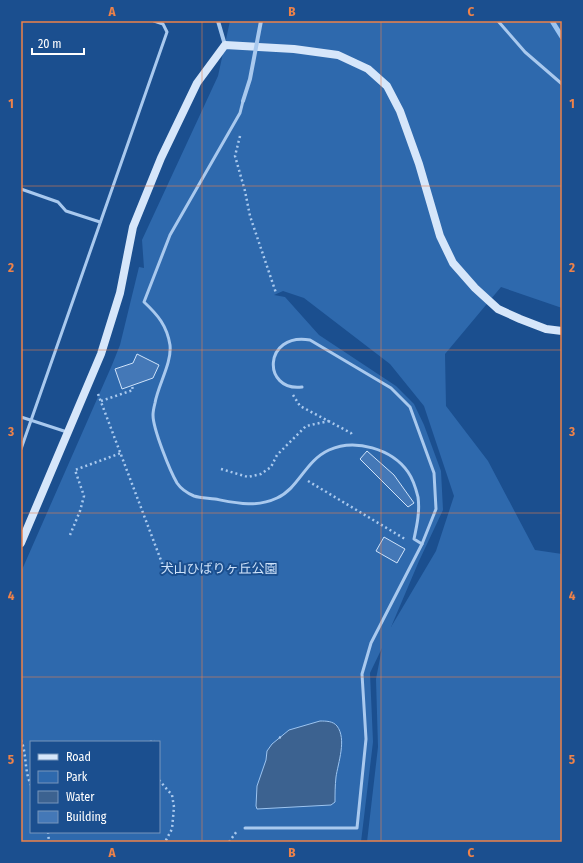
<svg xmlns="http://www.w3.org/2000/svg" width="583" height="863" font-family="'Fira Sans Condensed','Noto Sans JP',sans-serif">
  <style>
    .green { fill: #2e69ad; fill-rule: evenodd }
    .water { fill: #3c6290; stroke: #9cc4f0 }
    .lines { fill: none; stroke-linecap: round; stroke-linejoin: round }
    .stream { stroke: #9cc4f0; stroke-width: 5 }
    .building { fill: #4478b7; stroke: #cfe3fa }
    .path { stroke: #a9c9ee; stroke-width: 2.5; stroke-dasharray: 2 3; stroke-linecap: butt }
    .lane { stroke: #a9c9ee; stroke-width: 3 }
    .street { stroke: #a9c9ee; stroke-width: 4 }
    .secondary { stroke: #d6e6fa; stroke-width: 8 }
    .street-bridge { stroke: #a9c9ee; stroke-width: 4 }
    .grid { fill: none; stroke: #ee8249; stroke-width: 1; stroke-opacity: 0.55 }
    .labels { text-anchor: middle; stroke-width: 4; stroke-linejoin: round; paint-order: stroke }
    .park-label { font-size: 13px; fill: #cfe3fa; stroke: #1b4f8f }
    .neatline { fill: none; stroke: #ee8249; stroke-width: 1.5 }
    .grid-label { font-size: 13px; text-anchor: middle; font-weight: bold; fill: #ee8249 }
  </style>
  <rect width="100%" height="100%" fill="#1b4f8f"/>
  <path class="green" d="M230 21H562V308L501 287 445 354 446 406 488 461 535 550 562 554V842H367L378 747 376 679 382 648 370 673 373 742 361 842H21V572L112 365 120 345 139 267 144 268 142 240 218 76ZM283 291 304 298 390 364 424 406 454 496 436 551 391 627 419 561 443 510 441 471 424 425 414 404 396 386 319 335 285 297 274 295ZM31 742H159V832H31Z"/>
  <path class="water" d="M320 721C326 721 333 721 337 726 347 739 338 763 336 777 335 786 335 794 335 802L331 805 257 809 256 806 257 786 266 760 267 751 272 744 289 730Z"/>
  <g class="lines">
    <polyline class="stream" points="552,21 562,37"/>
  </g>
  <g class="building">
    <polygon points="137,354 159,365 153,378 122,389 115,369 133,363"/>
    <polygon points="367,451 394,475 414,503 408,507 360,459"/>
    <polygon points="384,537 405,549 397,563 376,551"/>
  </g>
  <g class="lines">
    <g class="path">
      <polyline points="240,136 235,156 245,191 250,216 276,293"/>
      <polyline points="98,394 165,571"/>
      <polyline points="293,395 300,406 351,433 352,435"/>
      <polyline points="101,401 133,390 132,386"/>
      <polyline points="221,469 248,477 261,474 271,467 277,455 306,426 329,421"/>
      <polyline points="308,481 405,539"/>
      <polyline points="70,535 80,511 84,496 75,470 121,453"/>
      <polyline points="279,737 283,739"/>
      <path d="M21 740C27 754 24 771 31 785"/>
      <polyline points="150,742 155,741"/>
      <polyline points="159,780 172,795 174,807 172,829 165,842"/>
      <polyline points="48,832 49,842"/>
      <polyline points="229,842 237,831"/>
    </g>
    <g class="lane">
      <polyline points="498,21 525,52 562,84"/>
      <path d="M243 101 240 113 170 235 144 302C158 315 167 326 170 345 172 363 158 385 155 403 154 407 153 411 153 415 153 429 170 471 177 483 181 489 187 493 194 496 200 498 208 498 215 499 236 503 256 508 277 498 299 488 305 461 329 450 355 438 392 449 408 472 413 479 416 489 418 497 420 511 417 525 414 539L422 544"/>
      <polyline points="21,189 58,202 66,211 100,222"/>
      <polyline points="21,417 67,432"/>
      <polyline points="21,449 167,32 163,24 154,21"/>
      <path d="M245 828H357L366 739 362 674 371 643 422 544 436 509 434 473 410 407 391 388 310 340C263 332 262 392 302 387"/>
    </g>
    <polyline class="street" points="218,21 225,45"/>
    <polyline class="secondary" points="21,543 101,354 120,293 133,227 161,158 197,83 225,45 294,49 338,55 368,69 387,86 400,111 419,164 440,236 453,263 475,288 498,309 520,319 546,329 562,331"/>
    <polyline class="street-bridge" points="243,101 250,79 261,21"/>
  </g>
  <path class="grid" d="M202 21V842M381 21V842M21 186H562M21 350H562M21 513H562M21 677H562"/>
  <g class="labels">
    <g class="park-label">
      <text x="219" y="573">犬山ひばりヶ丘公園</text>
    </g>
  </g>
  <rect width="583" height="863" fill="none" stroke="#1b4f8f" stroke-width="44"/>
  <rect x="30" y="741" width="130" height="92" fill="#1b4f8f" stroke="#7695bc"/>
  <rect x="38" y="754" width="20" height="6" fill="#d6e6fa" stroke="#7695bc"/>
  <text x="66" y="761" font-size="12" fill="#ffffff">Road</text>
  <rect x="38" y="771" width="20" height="12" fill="#2e69ad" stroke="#7695bc"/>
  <text x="66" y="781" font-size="12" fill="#ffffff">Park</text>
  <rect x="38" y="791" width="20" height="12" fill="#3c6290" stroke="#7695bc"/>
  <text x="66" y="801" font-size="12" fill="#ffffff">Water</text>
  <rect x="38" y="811" width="20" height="12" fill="#4478b7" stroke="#7695bc"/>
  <text x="66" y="821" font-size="12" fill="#ffffff">Building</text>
  <path d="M32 48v6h52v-6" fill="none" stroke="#ffffff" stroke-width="2"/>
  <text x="38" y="48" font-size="12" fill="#ffffff" stroke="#1b4f8f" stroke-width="3" paint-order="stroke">20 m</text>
  <rect x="22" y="22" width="539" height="819" class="neatline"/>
  <g class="grid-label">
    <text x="112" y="16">A</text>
    <text x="292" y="16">B</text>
    <text x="471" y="16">C</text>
    <text x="11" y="108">1</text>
    <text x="572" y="108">1</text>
    <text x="11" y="272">2</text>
    <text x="572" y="272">2</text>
    <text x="11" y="436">3</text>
    <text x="572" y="436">3</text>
    <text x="11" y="600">4</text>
    <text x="572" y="600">4</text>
    <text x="11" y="764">5</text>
    <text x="572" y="764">5</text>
    <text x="112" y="857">A</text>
    <text x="292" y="857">B</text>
    <text x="471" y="857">C</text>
  </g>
</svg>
